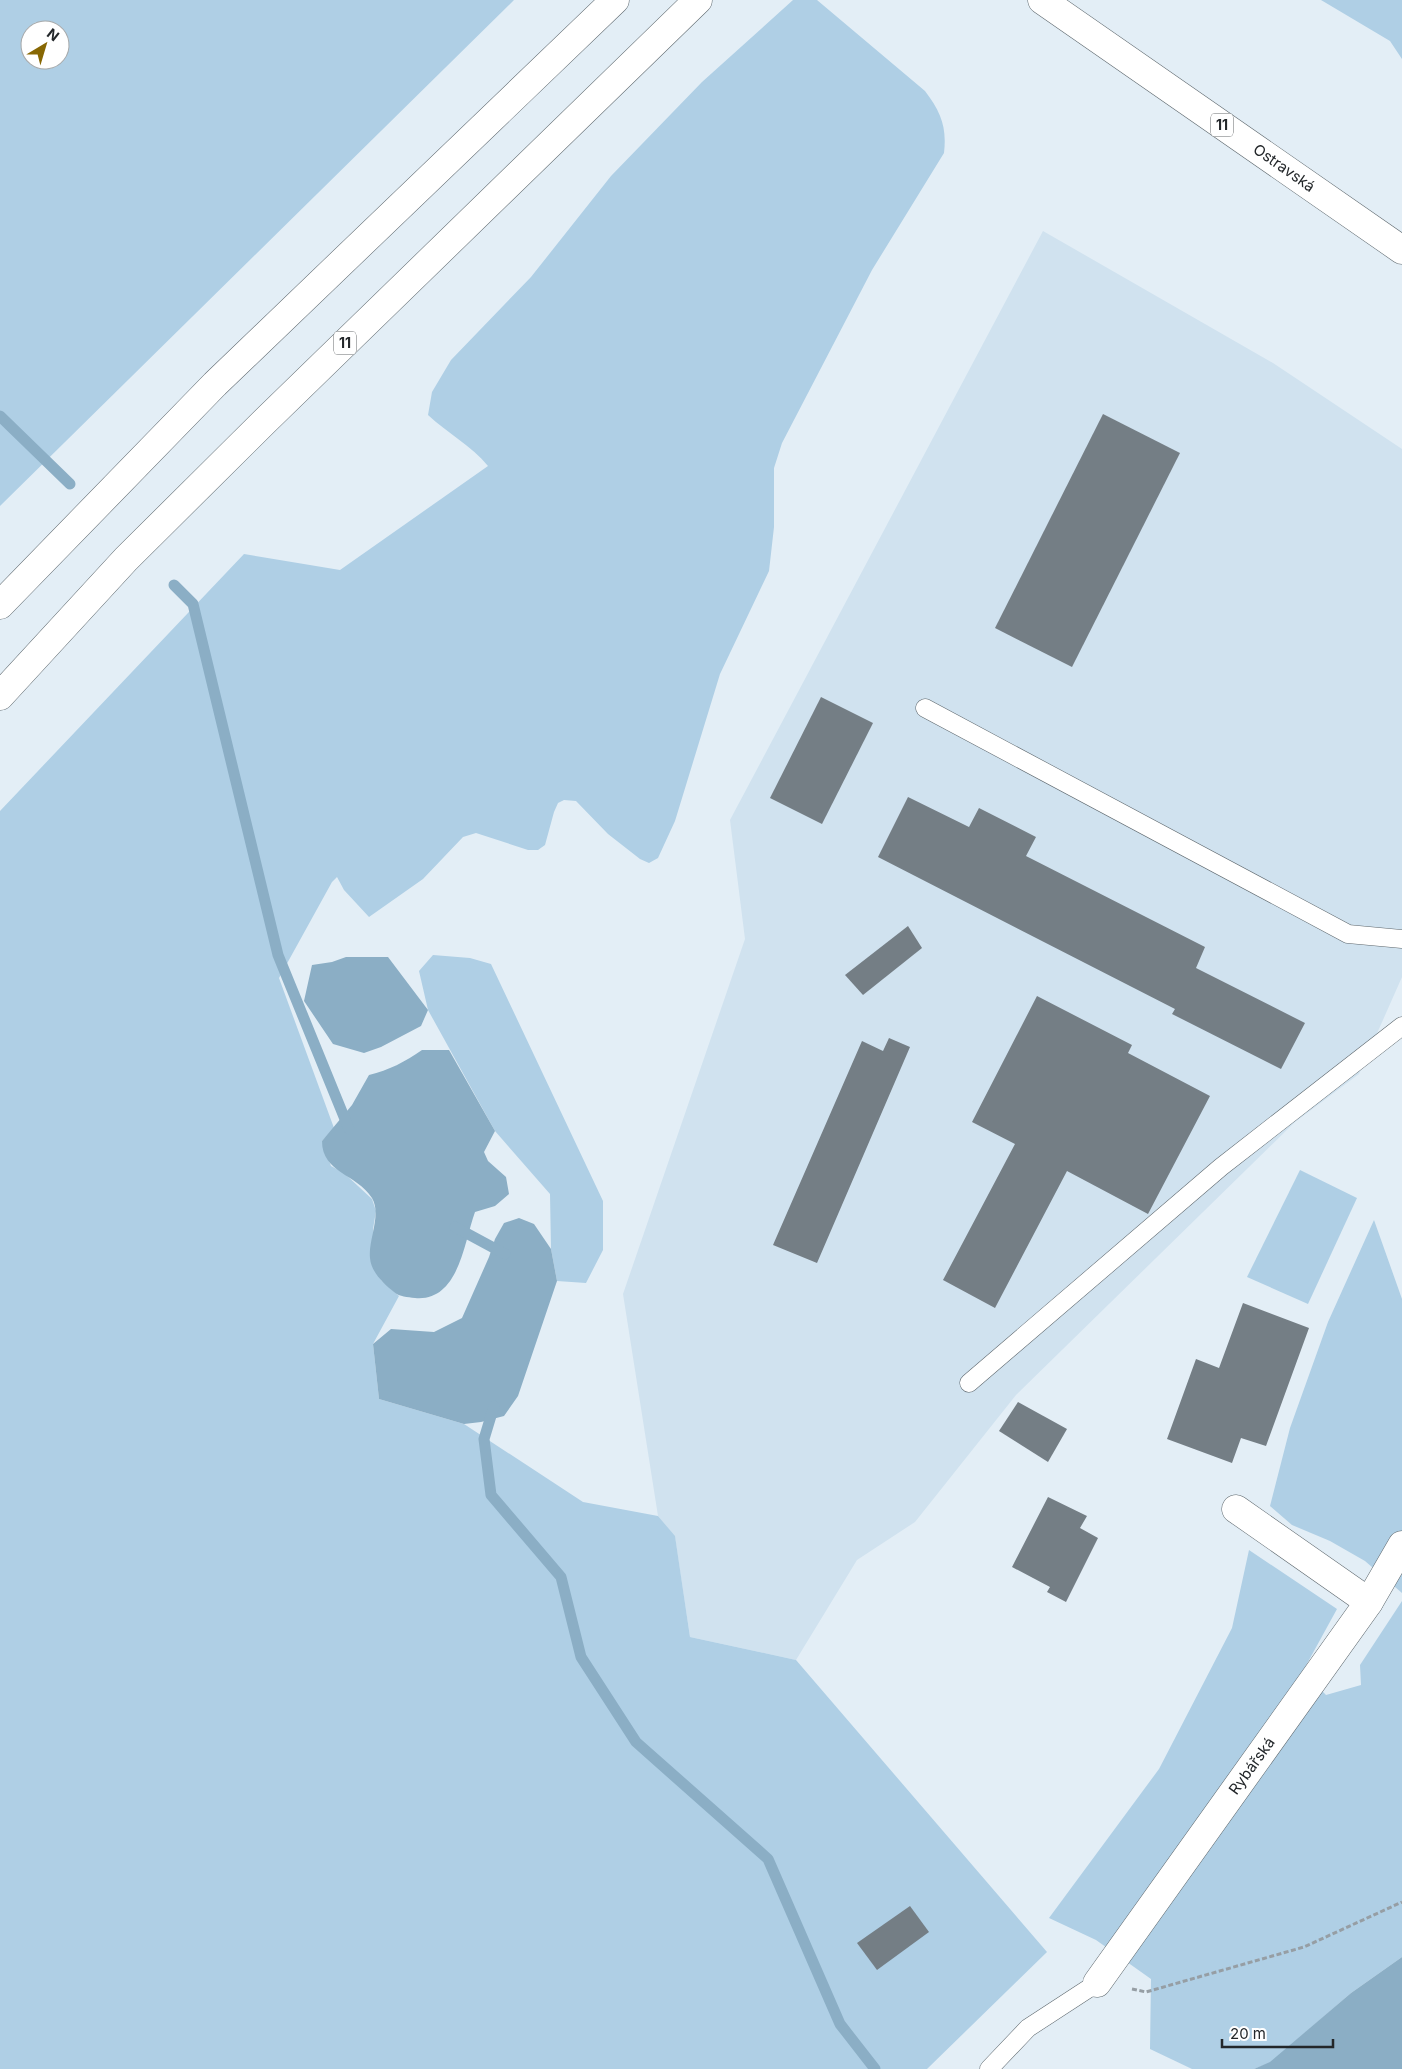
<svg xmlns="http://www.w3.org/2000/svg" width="1402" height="2069" font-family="Inter,sans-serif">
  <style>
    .built { fill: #d0e2ef }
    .green { fill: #afcfe5; fill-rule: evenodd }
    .water { fill: #8baec5 }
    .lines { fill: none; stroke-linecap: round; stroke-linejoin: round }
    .stream { stroke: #8baec5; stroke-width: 11 }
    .building { fill: #747e85 }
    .service-casing { stroke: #5d676d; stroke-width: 19 }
    .minor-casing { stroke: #5d676d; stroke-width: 29 }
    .primary-casing { stroke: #5d676d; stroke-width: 29 }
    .trunk-casing { stroke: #5d676d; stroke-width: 29 }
    .path { stroke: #969ea4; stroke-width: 3; stroke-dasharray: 5 2.5; stroke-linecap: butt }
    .service { stroke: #fff; stroke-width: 18 }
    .minor { stroke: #fff; stroke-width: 28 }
    .primary { stroke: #fff; stroke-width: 28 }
    .trunk { stroke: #fff; stroke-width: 28 }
    .labels { text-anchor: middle; stroke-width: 4; stroke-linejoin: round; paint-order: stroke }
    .shield { fill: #fff; stroke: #65686a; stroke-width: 1 }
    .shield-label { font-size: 14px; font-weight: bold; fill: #23272a }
    .street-label { font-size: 15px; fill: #23272a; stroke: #fff }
  </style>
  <rect width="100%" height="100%" fill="#e3eef6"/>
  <polygon class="built" points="1043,231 1273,363 1402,449 1402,977 1359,1074 1295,1122 1016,1395 915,1522 857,1560 796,1660 690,1637 675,1537 658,1516 623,1294 745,939 730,820"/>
  <g class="green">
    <path d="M0 0H514L0 506ZM30 30H60V60H30Z"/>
    <path d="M793 0H817L925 91C941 112 947 127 944 153L872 270 782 443 774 468V527L769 571 720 674 675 821 658 858 649 863 640 859 608 834 576 801 564 800 558 803 554 812 545 845 538 850H528L476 833 463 837 423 879 369 917 344 890 337 877 332 882 279 978 334 1128 322 1141 331 1166 344 1173 372 1199 376 1211 373 1229 381 1280 399 1296 373 1344 379 1399 464 1424 583 1502 658 1516 675 1536 690 1637 796 1660 1047 1952 927 2069H0V811L244 554 340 570 488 466C471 445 447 433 428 415L432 392 451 360 531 277 611 176 702 82Z"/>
    <polygon points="1321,0 1402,0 1402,59 1390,41"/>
    <polygon points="433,955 470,958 491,964 603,1201 603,1250 586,1283 557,1281 551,1249 550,1194 495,1131 428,1010 419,971"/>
    <polygon points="1300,1170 1357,1198 1308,1304 1247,1277"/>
    <polygon points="1374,1220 1402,1299 1402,1593 1365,1561 1330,1541 1292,1525 1270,1506 1290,1428 1328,1322"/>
    <polygon points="1249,1550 1337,1609 1303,1671 1326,1695 1361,1685 1360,1665 1402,1601 1402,1957 1351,1993 1270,2063 1254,2069 1192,2069 1150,2049 1151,1979 1096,1940 1049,1918 1159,1769 1232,1628"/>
  </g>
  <g class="water">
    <polygon points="346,957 388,957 428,1010 421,1026 381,1047 364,1053 333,1044 304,1001 312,965 332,962"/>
    <path d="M422 1050H449L495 1131 484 1152 488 1161 506 1177 509 1194 495 1206 475 1212C464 1242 459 1302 415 1298 407 1297 400 1297 394 1292 384 1284 371 1272 370 1258 368 1240 382 1215 372 1198 357 1174 322 1173 322 1141L352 1105 369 1075C389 1070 405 1062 422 1050Z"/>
    <polygon points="519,1218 534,1224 551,1249 557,1281 518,1396 504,1416 481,1422 464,1424 379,1399 373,1344 391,1329 434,1332 462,1318 489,1257 495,1239 504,1223"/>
    <polygon points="1402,1957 1402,2069 1254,2069 1270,2062 1351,1993"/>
  </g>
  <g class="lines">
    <g class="stream">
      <polyline points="0,416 70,484"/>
      <polyline points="174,585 193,604 278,955 349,1129"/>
      <polyline points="455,1227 505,1254"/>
      <polyline points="494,1406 484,1439 491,1495 561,1577 581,1657 636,1742 768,1859 840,2024 875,2069"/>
    </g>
  </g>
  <g class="building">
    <polygon points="1103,414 1180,453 1072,667 995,628"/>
    <polygon points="821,697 873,723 822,824 770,798"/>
    <polygon points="908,797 969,827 979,808 1036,837 1026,856 1205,947 1196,968 1305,1023 1281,1069 1172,1014 1175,1009 878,857"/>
    <polygon points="908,926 922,948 863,995 845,975"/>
    <polygon points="1037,996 1132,1045 1128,1053 1210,1096 1148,1214 1067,1171 995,1308 943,1280 1015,1144 972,1122"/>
    <polygon points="889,1038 910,1047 817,1263 773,1245 862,1041 883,1051"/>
    <polygon points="1243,1303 1309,1328 1266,1446 1241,1438 1232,1463 1167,1439 1196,1359 1219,1368"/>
    <polygon points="1018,1402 1067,1429 1048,1462 999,1431"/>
    <polygon points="1048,1497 1087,1516 1080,1528 1098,1538 1066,1602 1047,1592 1050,1587 1012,1567"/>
    <polygon points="910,1906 929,1932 877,1970 857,1943"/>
  </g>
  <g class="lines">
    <g class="service-casing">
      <g id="service">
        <polyline points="925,708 1348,934 1402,939"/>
        <polyline points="969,1383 1221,1167 1402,1026"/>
        <polyline points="989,2069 1028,2028 1097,1983"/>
      </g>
    </g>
    <g class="minor-casing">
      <g id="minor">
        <polyline points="1236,1509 1369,1602"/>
        <polyline points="1097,1983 1369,1602 1402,1545"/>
      </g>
    </g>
    <g class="primary-casing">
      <polyline id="primary" points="1042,0 1402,250"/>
    </g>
    <g class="trunk-casing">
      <g id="trunk">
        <polyline points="0,605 215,384 615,0"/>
        <polyline points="0,696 126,559 264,422 698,0"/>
      </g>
    </g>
    <polyline class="path" points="1132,1989 1146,1992 1304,1947 1402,1902"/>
    <use href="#service" class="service"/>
    <use href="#minor" class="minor"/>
    <use href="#primary" class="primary"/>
    <use href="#trunk" class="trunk"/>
  </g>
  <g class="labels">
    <g class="shield">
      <rect x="1211" y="113.5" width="22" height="23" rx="4"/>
      <rect x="334" y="331.5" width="22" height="23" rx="4"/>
    </g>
    <g class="shield-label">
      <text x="1222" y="130">11</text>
      <text x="345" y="348">11</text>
    </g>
    <g class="street-label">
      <text transform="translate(1284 168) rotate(35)" y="5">Ostravská</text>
      <text transform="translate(1252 1766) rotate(-54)" y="5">Rybářská</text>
    </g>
  </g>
  <g transform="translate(45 45) rotate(38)"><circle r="24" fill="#ffffff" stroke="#a7a9aa"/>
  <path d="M0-4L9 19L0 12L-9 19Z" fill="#876703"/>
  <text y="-8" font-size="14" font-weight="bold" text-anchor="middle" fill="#23272a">N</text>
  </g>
  <path d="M1222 2039v8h111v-8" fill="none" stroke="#23272a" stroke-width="2.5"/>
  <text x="1230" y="2039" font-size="15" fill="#23272a" stroke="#ffffff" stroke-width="4" paint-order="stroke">20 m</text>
</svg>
